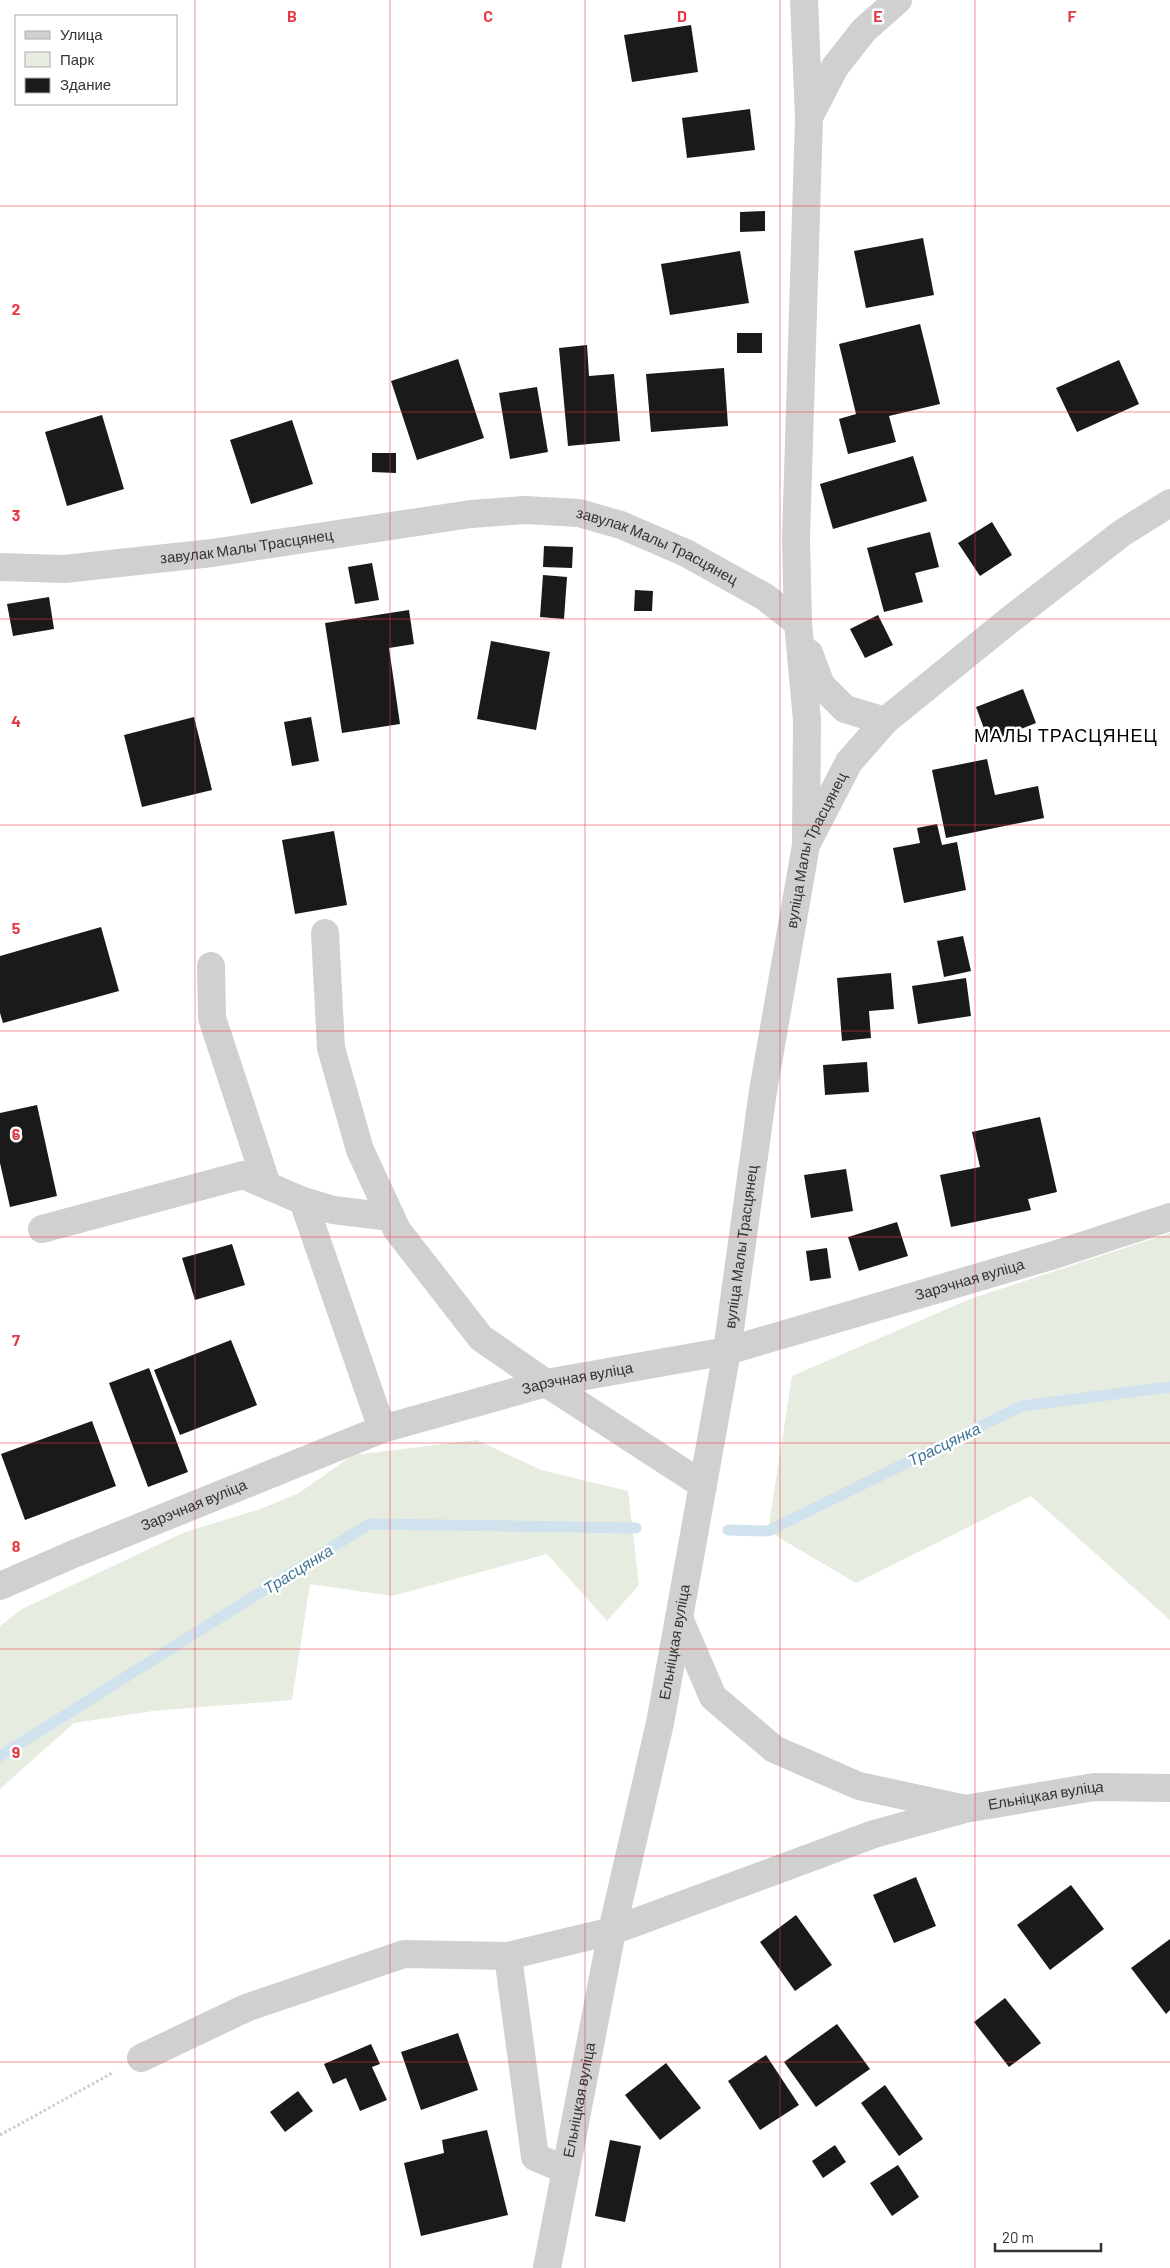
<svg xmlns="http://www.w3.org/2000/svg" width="1170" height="2268" font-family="Barlow,sans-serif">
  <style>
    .green { fill: #e6ecdf }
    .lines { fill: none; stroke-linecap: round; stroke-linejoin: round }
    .stream { stroke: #cfe2ee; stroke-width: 11 }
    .building { fill: #1a1a1a }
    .path { stroke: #cdcdcd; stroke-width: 3; stroke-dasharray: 2.5 2.5; stroke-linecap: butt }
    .minor { stroke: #d0d0d0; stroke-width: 28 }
    .grid { fill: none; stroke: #e63946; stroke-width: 1; stroke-opacity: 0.55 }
    .labels { text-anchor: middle; stroke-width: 5; stroke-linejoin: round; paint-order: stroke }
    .street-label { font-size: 15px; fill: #333; stroke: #fff }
    .water-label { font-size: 16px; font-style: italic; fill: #3f7597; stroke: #fff }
    .quarter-label { font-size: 18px; letter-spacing: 1px; fill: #000; stroke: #fff }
    .grid-label { font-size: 16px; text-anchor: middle; font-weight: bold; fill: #e63946; stroke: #fff; stroke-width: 5; stroke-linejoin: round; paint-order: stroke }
  </style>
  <rect width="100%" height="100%" fill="#fff"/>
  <g class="green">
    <polygon points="1170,1233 1170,1620 1031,1496 856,1583 768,1531 792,1376 970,1299"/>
    <polygon points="477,1440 541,1470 628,1491 639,1585 607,1621 547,1554 392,1596 310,1584 292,1700 153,1711 74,1723 0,1789 0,1626 22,1609 185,1532 258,1510 299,1493 353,1455"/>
  </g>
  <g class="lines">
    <g class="stream">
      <polyline points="728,1530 768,1531 1022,1406 1170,1387"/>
      <polyline points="0,1756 369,1524 636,1528"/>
    </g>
  </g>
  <g class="building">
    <polygon points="691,25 698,72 632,82 624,35"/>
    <polygon points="750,109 755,150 687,158 682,118"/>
    <polygon points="765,211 765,231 740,232 740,212"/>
    <polygon points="923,238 934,295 866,308 854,251"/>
    <polygon points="740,251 749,303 670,315 661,264"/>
    <polygon points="920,324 940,404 889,416 896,442 848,454 839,419 856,414 839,344"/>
    <rect x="737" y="333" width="25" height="20"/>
    <polygon points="587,345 589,376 614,374 620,441 568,446 559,348"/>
    <polygon points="458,359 484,438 417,460 391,381"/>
    <polygon points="1119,360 1139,404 1077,432 1056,388"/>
    <polygon points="724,368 728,426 651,432 646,374"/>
    <polygon points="537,387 548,452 510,459 499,393"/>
    <polygon points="102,415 124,489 67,506 45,432"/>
    <polygon points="292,420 313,484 251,504 230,440"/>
    <polygon points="372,453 396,453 396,473 372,472"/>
    <polygon points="913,456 927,501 833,529 820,484"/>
    <polygon points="992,522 1012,555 980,576 958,543"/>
    <polygon points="930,532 939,567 915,573 923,602 884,612 867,548"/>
    <polygon points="544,546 573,547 572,568 543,567"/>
    <polygon points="372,563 379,600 355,604 348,567"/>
    <polygon points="543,575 567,577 564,619 540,617"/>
    <polygon points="635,590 653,591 652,611 634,611"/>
    <polygon points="49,597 54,629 13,636 7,604"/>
    <polygon points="409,610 414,644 389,648 400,724 342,733 325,623"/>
    <polygon points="878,615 893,645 865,658 850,629"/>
    <polygon points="491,641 550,652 536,730 477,719"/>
    <polygon points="1023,689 1036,723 989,742 976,707"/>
    <polygon points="194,717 212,790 142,807 124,735"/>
    <polygon points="311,717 319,761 292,766 284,722"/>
    <polygon points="987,759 995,795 1038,786 1044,818 946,838 932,770"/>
    <polygon points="937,824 942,845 957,842 966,890 904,903 893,848 920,843 917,828"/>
    <polygon points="334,831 347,905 295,914 282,840"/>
    <polygon points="101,927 119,991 3,1023 0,1013 0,956"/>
    <polygon points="963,936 971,971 944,977 937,941"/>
    <polygon points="891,973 894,1009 869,1011 871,1038 842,1041 837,978"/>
    <polygon points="966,978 971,1016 918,1024 912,986"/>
    <polygon points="867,1062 869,1092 825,1095 823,1065"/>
    <polygon points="37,1105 57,1196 10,1207 0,1163 0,1113"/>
    <polygon points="1040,1117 1057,1192 1028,1199 1031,1210 951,1227 940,1175 980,1167 972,1132"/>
    <polygon points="846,1169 853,1211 811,1218 804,1175"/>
    <polygon points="897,1222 908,1256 859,1271 848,1237"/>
    <polygon points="232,1244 245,1285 195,1300 182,1258"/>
    <polygon points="827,1248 831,1278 810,1281 806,1251"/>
    <polygon points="231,1340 257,1405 180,1435 154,1370"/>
    <polygon points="149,1368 188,1472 148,1487 109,1383"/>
    <polygon points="92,1421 116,1486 25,1520 1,1454"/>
    <polygon points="916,1877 936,1926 894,1943 873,1895"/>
    <polygon points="1071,1885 1104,1929 1050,1970 1017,1925"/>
    <polygon points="796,1915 832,1965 795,1991 760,1942"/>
    <polygon points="1170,1939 1170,2010 1166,2014 1131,1968"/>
    <polygon points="1005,1998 1041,2043 1009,2067 974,2022"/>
    <polygon points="837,2024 870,2069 816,2107 784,2062"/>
    <polygon points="458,2033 478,2090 421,2110 401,2052"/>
    <polygon points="371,2044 380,2064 372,2067 387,2100 360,2111 346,2078 333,2084 324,2064"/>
    <polygon points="766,2055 799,2105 760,2130 728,2081"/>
    <polygon points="666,2063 701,2108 660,2140 625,2095"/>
    <polygon points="885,2085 923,2139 899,2156 861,2103"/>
    <polygon points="298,2091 313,2111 285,2132 270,2112"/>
    <polygon points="487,2130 508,2215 421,2236 404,2163 444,2153 442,2140"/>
    <polygon points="610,2140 641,2146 625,2222 595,2216"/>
    <polygon points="835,2145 846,2162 823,2178 812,2161"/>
    <polygon points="898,2165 919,2197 892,2216 870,2183"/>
  </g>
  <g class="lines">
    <polyline class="path" points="0,2135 114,2072"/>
    <g class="minor">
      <polyline points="804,0 809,118 796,538 798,623 807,720 806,840"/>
      <polyline points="809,117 835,67 864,30 898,0"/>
      <path id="s1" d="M0 567 64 569 212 553 471 514 525 510 579 513 621 525 686 553 765 597 798 623"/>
      <polyline points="809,653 821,685 845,709 885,721"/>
      <polyline points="325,933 331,1048 360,1150 397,1230 481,1338 546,1383 703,1485"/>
      <polyline points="211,966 212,1018 267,1185"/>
      <polyline points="303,1201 333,1210 391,1217"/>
      <polyline points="42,1229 243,1175 303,1201 382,1429"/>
      <path id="s2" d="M0 1586 76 1553 382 1429 546 1383 727 1351 1054 1255 1170 1217"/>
      <polyline points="679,1618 713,1697 774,1749 859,1786 961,1808"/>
      <polyline points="508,1956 535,2157 566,2170"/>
      <path id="s3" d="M141 2058 246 2008 404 1954 508 1956 612 1931 874 1834 965 1809 1094 1787 1170 1788"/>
      <path id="s4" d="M547 2268 612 1931 660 1723 679 1618 727 1351 763 1091 806 845 849 762 885 721 1007 622 1122 533 1170 503"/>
    </g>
  </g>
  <path class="grid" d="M195 0V2268M390 0V2268M585 0V2268M780 0V2268M975 0V2268M0 206H1170M0 412H1170M0 619H1170M0 825H1170M0 1031H1170M0 1237H1170M0 1443H1170M0 1649H1170M0 1856H1170M0 2062H1170"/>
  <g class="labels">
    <g class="street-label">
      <text dy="5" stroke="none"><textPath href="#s1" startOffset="248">завулак Малы Трасцянец</textPath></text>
      <text dy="5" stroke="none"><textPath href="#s1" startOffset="668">завулак Малы Трасцянец</textPath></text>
      <text dy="5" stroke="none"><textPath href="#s4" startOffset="1445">вуліца Малы Трасцянец</textPath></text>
      <text dy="5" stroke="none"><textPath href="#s4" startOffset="1040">вуліца Малы Трасцянец</textPath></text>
      <text dy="5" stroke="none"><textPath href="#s2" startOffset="1020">Зарэчная вуліца</textPath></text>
      <text dy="5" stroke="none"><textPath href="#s2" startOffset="615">Зарэчная вуліца</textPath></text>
      <text dy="5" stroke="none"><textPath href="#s2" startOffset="210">Зарэчная вуліца</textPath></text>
      <text dy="5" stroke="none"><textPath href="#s4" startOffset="639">Ельніцкая вуліца</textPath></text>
      <text dy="5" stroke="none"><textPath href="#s3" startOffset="950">Ельніцкая вуліца</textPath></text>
      <text dy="5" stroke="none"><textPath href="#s4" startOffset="171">Ельніцкая вуліца</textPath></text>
    </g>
    <g class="water-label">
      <text transform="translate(944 1444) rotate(-26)" y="6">Трасцянка</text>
      <text transform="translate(298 1569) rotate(-32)" y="6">Трасцянка</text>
    </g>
    <g class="quarter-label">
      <text x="1066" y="742">МАЛЫ ТРАСЦЯНЕЦ</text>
    </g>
  </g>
  <g class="grid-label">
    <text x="292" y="22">B</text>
    <text x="488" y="22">C</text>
    <text x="682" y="22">D</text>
    <text x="878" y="22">E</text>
    <text x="1072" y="22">F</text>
    <text x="16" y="315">2</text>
    <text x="16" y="521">3</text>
    <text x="16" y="727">4</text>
    <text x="16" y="934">5</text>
    <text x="16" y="1140">6</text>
    <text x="16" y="1346">7</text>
    <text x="16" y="1552">8</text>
    <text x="16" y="1758">9</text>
  </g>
  <rect x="15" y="15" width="162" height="90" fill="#ffffff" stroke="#adadad"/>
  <rect x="25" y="31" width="25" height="8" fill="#d0d0d0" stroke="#adadad"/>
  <text x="60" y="40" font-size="15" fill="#333333">Улица</text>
  <rect x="25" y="52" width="25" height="15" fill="#e6ecdf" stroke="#adadad"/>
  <text x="60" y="65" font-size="15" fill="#333333">Парк</text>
  <rect x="25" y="78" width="25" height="15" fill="#1a1a1a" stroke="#adadad"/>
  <text x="60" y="90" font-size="15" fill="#333333">Здание</text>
  <path d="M995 2243v8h106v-8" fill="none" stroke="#333333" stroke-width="2.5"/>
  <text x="1002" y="2243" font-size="15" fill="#333333" stroke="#ffffff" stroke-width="4" paint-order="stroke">20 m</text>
</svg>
